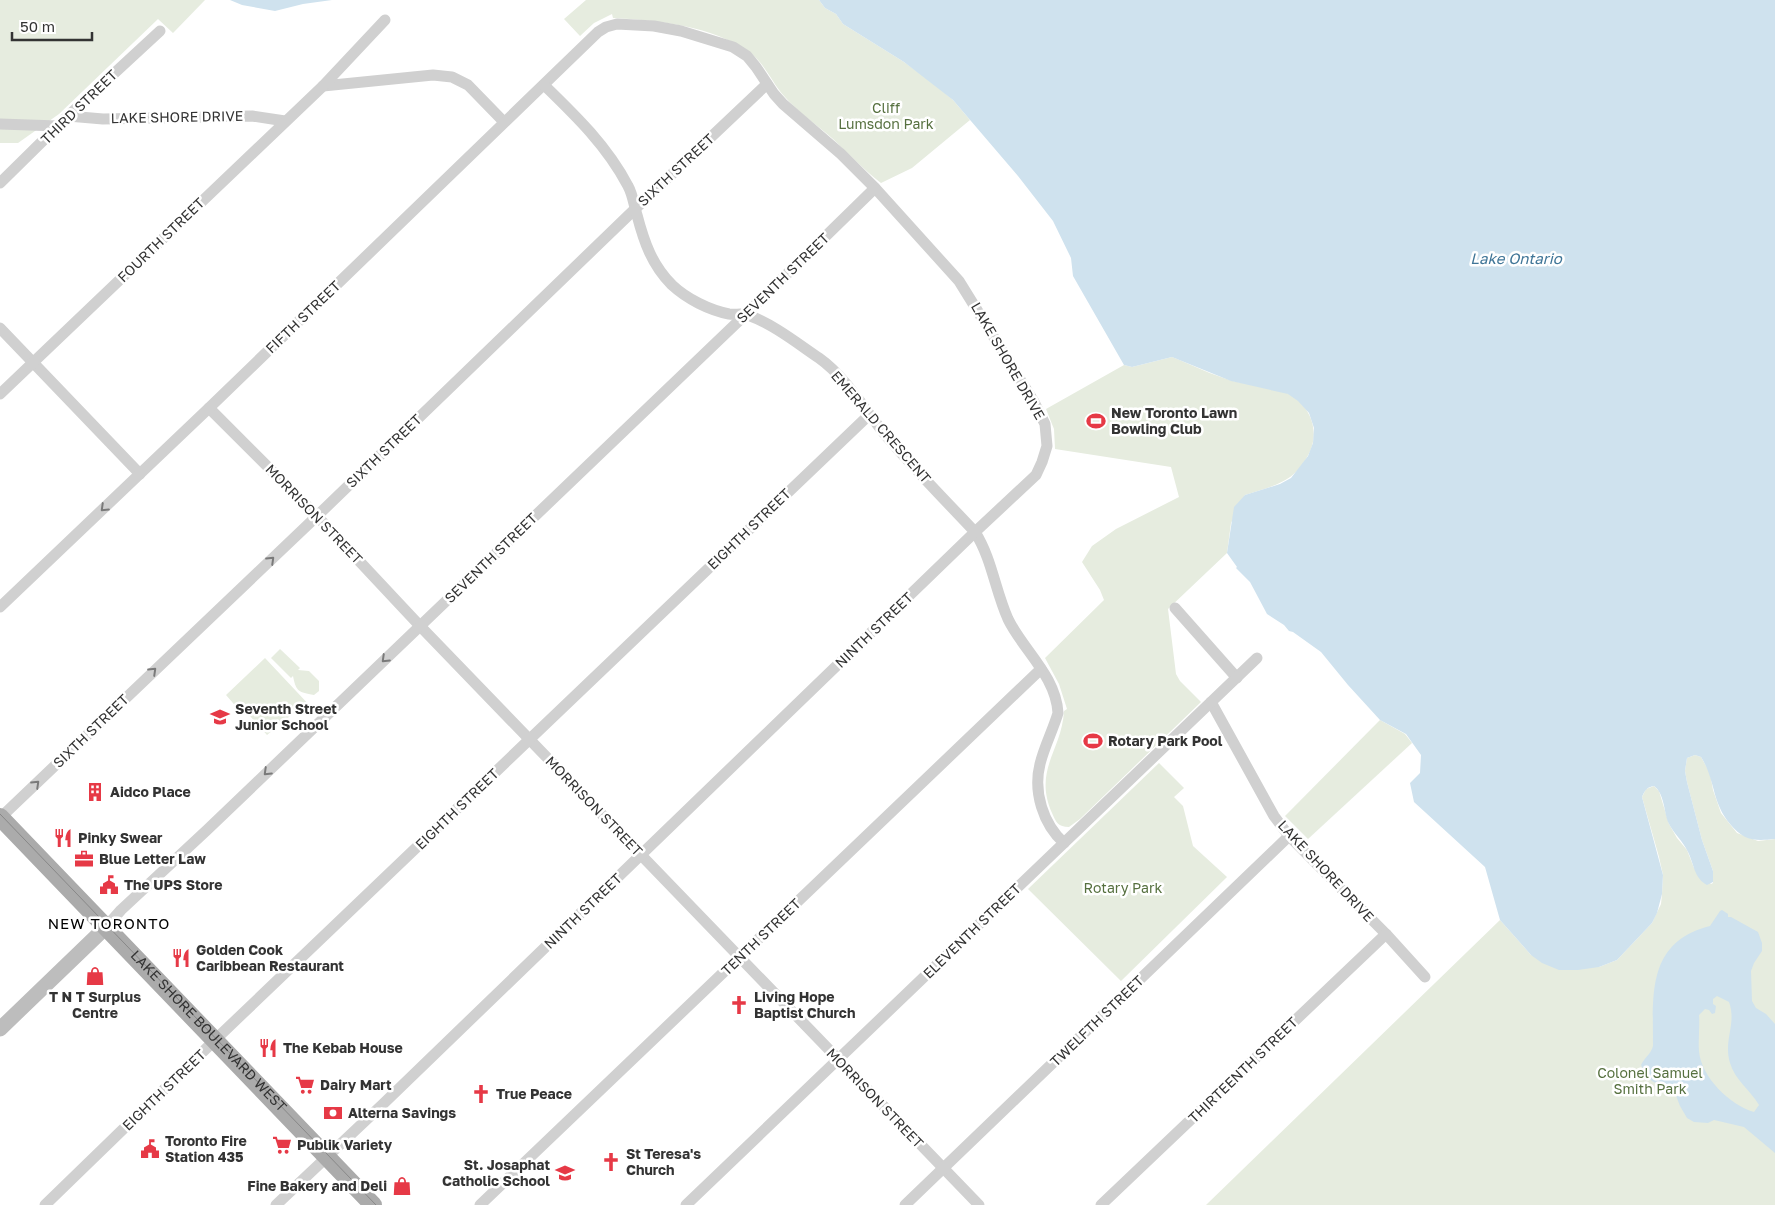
<svg xmlns="http://www.w3.org/2000/svg" width="1775" height="1205" font-family="'Golos Text',sans-serif">
  <style>
    .green { fill: #e6ecdf }
    .water { fill: #cfe2ee; fill-rule: evenodd }
    .lines { fill: none; stroke-linecap: round; stroke-linejoin: round }
    .street { stroke: #d0d0d0; stroke-width: 11 }
    .secondary { stroke: #bdbdbd; stroke-width: 15 }
    .primary { stroke: #ababab; stroke-width: 18 }
    .tram { stroke: #888; stroke-width: 1 }
    .oneway { stroke: #7a7a7a }
    .labels { text-anchor: middle; stroke-width: 5; stroke-linejoin: round; paint-order: stroke }
    .street-label { font-size: 14px; fill: #333; stroke: #fff }
    .park-label { font-size: 14px; fill: #56703f; stroke: #fff }
    .poi-label { font-size: 14px; font-weight: bold; fill: #333; stroke: #fff; text-anchor: start }
    .water-label { font-size: 15px; font-style: italic; fill: #3f7597; stroke: #fff }
    .neighbourhood-label { font-size: 15px; letter-spacing: 1px; fill: #000; stroke: #fff }
  </style>
  <rect width="100%" height="100%" fill="#fff"/>
  <g class="green">
    <polygon points="0,0 205,0 173,33 158,19 59,114 18,143 0,143"/>
    <path d="M586 0H819L825 8 836 14 843 24 904 62 933 83 953 100 970 120 912 168 881 183C864 170 849 154 833 139 817 125 799 113 784 96 772 83 764 62 749 52 713 26 656 20 613 18L612 14 594 23 580 36 564 19Z"/>
    <path d="M1172 357C1192 365 1212 375 1233 381 1249 385 1275 387 1289 394 1309 405 1319 428 1311 449 1297 482 1276 485 1245 495L1231 523 1227 553 1168 609 1176 674 1180 681 1201 702 1080 819 1069 827C1058 827 1056 822 1052 813 1033 770 1062 750 1064 711L1067 709 1059 684 1045 658 1104 600 1100 590 1082 562 1092 546 1116 529 1179 497 1171 467 1055 449 1054 429 1046 409 1124 365 1132 367Z"/>
    <path d="M280 649 300 668 298 670 309 671 319 681V691L314 695C299 692 296 692 293 676L291 678 271 658Z"/>
    <polygon points="265,658 312,708 304,714 295,712 267,735 242,707 239,710 226,695"/>
    <polygon points="1380,720 1405,734 1412,743 1308,839 1285,816"/>
    <polygon points="1695,755 1701,757 1710,773 1713,790 1721,813 1737,833 1758,841 1775,839 1775,1205 1206,1205 1500,920 1531,955 1599,967 1617,960 1652,923 1661,904 1662,894 1663,875 1659,857 1642,797 1646,789 1654,786 1659,791 1669,824 1677,838 1687,850 1694,868 1711,884 1713,883 1713,871 1702,840 1687,782 1685,771 1687,758"/>
    <polygon points="1159,763 1184,788 1174,797 1183,806 1193,846 1227,877 1121,981 1028,889"/>
  </g>
  <g class="water">
    <polygon points="230,0 332,0 303,4 275,11 242,5"/>
    <path d="M819 0H1775V839C1754 841 1744 841 1730 824 1711 801 1716 781 1701 757L1695 755 1687 758 1685 771 1687 782 1702 840 1713 871V882L1707 885C1694 878 1694 864 1688 852 1683 841 1673 833 1668 822 1664 811 1664 793 1654 786 1647 787 1645 790 1642 797L1663 875 1662 894 1657 913 1652 923 1617 960 1599 967 1578 970H1559L1542 963 1531 955 1500 920 1485 867 1414 802 1410 783 1420 773 1421 755 1406 734 1380 720 1348 685 1321 652 1293 632 1289 631 1284 625 1267 614 1250 582 1236 568 1237 567 1227 553 1234 507 1245 495 1280 484 1291 478 1308 456 1313 443 1314 428 1309 413 1298 401 1288 394 1231 381 1172 357 1132 367 1124 365 1073 276 1071 258 1053 221 1018 176 953 100 904 62 843 24 836 14 825 8Z"/>
    <path d="M1722 910 1728 914V917H1731L1758 932 1762 943V951L1754 963 1751 971 1752 1001 1756 1008 1766 1014 1775 1024V1153L1744 1127 1714 1120 1708 1123 1694 1122 1687 1118 1680 1106 1675 1093 1668 1085C1653 1085 1647 1079 1641 1065 1645 1057 1651 1054 1653 1046 1653 994 1647 942 1710 926L1720 911ZM1717 996 1729 1002C1737 1024 1723 1040 1730 1063 1735 1080 1750 1090 1759 1105L1754 1112C1730 1105 1701 1077 1699 1051 1698 1039 1700 1027 1699 1015L1705 1009 1709 1010 1712 1014 1715 1013 1716 1006 1713 1004V999Z"/>
  </g>
  <g class="lines">
    <g class="street">
      <polyline points="323,86 433,75 452,77 468,85 504,122"/>
      <polyline points="68,116 103,119 252,116 285,121"/>
      <polyline points="0,124 58,126"/>
      <polyline points="0,183 68,116 160,31"/>
      <polyline points="0,328 140,474"/>
      <polyline points="0,394 323,86 385,20"/>
      <polyline points="209,408 317,516 420,626 979,1205"/>
      <path d="M0 607 209 408 598 32 606 27 617 24 654 26 681 31 733 47 747 56 756 67 774 94 783 104 841 154 875 188 959 281 1034 402 1045 424 1047 446 1042 462 1036 475 975 532C992 559 995 590 1008 619 1023 650 1056 676 1058 713 1053 730 1044 747 1040 764 1033 792 1043 824 1064 843"/>
      <polyline points="1175,608 1237,678"/>
      <polyline points="1211,702 1274,816 1289,836 1386,934 1425,977"/>
      <polyline points="0,818 317,516 635,209 767,84"/>
      <polyline points="106,927 121,910 207,830 746,314 875,188"/>
      <polyline points="45,1205 216,1039 869,415"/>
      <path d="M276 1205 382 1105 975 532C946 501 916 471 888 438 866 412 847 378 819 358 797 343 773 324 748 315 742 313 735 315 729 314 709 310 687 299 672 285 652 265 644 242 637 215 634 206 633 195 628 186 607 146 576 116 544 85"/>
      <polyline points="480,1205 1041,669"/>
      <polyline points="686,1205 1257,658"/>
      <polyline points="905,1205 1289,836"/>
      <polyline points="1101,1205 1386,934"/>
    </g>
    <polyline class="secondary" points="0,1029 106,927"/>
    <polyline class="primary" points="0,817 373,1205"/>
    <path class="tram" id="s1" d="M0 814 376 1205"/>
  </g>
  <defs><path id="oneway-chevron" d="M-2-3.5L2.5 0L-2 3.5" fill="none" stroke-width="1.6" stroke-linecap="round" stroke-linejoin="round" transform="scale(1.25)"/></defs>
  <g class="oneway">
    <use href="#oneway-chevron" transform="translate(104 508) rotate(136)"/>
    <use href="#oneway-chevron" transform="translate(271 560) rotate(-44)"/>
    <use href="#oneway-chevron" transform="translate(385 659) rotate(136)"/>
    <use href="#oneway-chevron" transform="translate(153 671) rotate(-44)"/>
    <use href="#oneway-chevron" transform="translate(267 772) rotate(136)"/>
    <use href="#oneway-chevron" transform="translate(36 784) rotate(-44)"/>
  </g>
  <defs>
    <g id="stadium-bare" transform="scale(1.5)"><path d="M0-5a6.5 5 0 1 0 0 10a6.5 5 0 1 0 0-10ZM-3.5-1.8h7v3.6h-7Z" fill="#e63946" stroke="#fff" stroke-width="2.5" paint-order="stroke"/></g>
    <g id="school-bare" transform="scale(1.5)"><path d="M0-5L7-2L0 1L-7-2ZM-4 1L0 2.5L4 1V4Q0 6-4 4Z" fill="#e63946" stroke="#fff" stroke-width="2.5" paint-order="stroke"/></g>
    <g id="building-bare" transform="scale(1.5)"><path d="M-4-6H4V6H1V3H-1V6H-4ZM-2.5-4.3h1.7v1.8h-1.7ZM.8-4.3h1.7v1.8H.8ZM-2.5-1h1.7V.8h-1.7ZM.8-1h1.7V.8H.8Z" fill="#e63946" stroke="#fff" stroke-width="2.5" paint-order="stroke"/></g>
    <g id="restaurant-bare" transform="scale(1.5)"><path d="M-5-6h1v4h1v-4h1v4h1v-4h1v5L-1.5 .5V6h-2V.5L-5-1ZM5-6V6H3V1.5H1.5Q1.5-4 5-6Z" fill="#e63946" stroke="#fff" stroke-width="2.5" paint-order="stroke"/></g>
    <g id="office-bare" transform="scale(1.5)"><path d="M-6-3h4V-5.5h4V-3h4V5H-6ZM-1-4.5V-3h2v-1.5ZM-6 0V1H6V0Z" fill="#e63946" stroke="#fff" stroke-width="2.5" paint-order="stroke"/></g>
    <g id="civic-bare" transform="scale(1.5)"><path d="M-.6-6.5H3V-4.5H.6V-3L4-1V1h2V6H-6V1h2V-1L-.6-3ZM-1.2 2.5V6h2.4V2.5Z" fill="#e63946" stroke="#fff" stroke-width="2.5" paint-order="stroke"/></g>
    <g id="shop-bare" transform="scale(1.5)"><path d="M-5-2.5h2.3a2.7 3.5 0 0 1 5.4 0H5L5.5 6h-11ZM-1.5-2.5h3a1.5 2.3 0 0 0-3 0Z" fill="#e63946" stroke="#fff" stroke-width="2.5" paint-order="stroke"/></g>
    <g id="church-bare" transform="scale(1.5)"><path d="M-1.2-6h2.4v3.5h3.3v2.4h-3.3V6h-2.4V-.1h-3.3v-2.4h3.3Z" fill="#e63946" stroke="#fff" stroke-width="2.5" paint-order="stroke"/></g>
    <g id="supermarket-bare" transform="scale(1.5)"><path d="M-6-5.5h2.5l.6 2H6L4.5 2H-2.5L-4.4-4H-6ZM-1.5 3.2a1.3 1.3 0 1 0 .1 0ZM3 3.2a1.3 1.3 0 1 0 .1 0Z" fill="#e63946" stroke="#fff" stroke-width="2.5" paint-order="stroke"/></g>
    <g id="bank-bare" transform="scale(1.5)"><path d="M-6-4H6V4H-6ZM0-2.3a2.3 2.3 0 1 0 0 4.6a2.3 2.3 0 1 0 0-4.6Z" fill="#e63946" stroke="#fff" stroke-width="2.5" paint-order="stroke"/></g>
  </defs>
  <g fill-rule="evenodd">
    <use href="#stadium-bare" x="1096" y="421"/>
    <use href="#school-bare" x="220" y="717"/>
    <use href="#stadium-bare" x="1093" y="741"/>
    <use href="#building-bare" x="95" y="792"/>
    <use href="#restaurant-bare" x="63" y="838"/>
    <use href="#office-bare" x="84" y="859"/>
    <use href="#civic-bare" x="109" y="885"/>
    <use href="#restaurant-bare" x="181" y="958"/>
    <use href="#shop-bare" x="95" y="976"/>
    <use href="#church-bare" x="739" y="1005"/>
    <use href="#restaurant-bare" x="268" y="1048"/>
    <use href="#supermarket-bare" x="305" y="1085"/>
    <use href="#church-bare" x="481" y="1094"/>
    <use href="#bank-bare" x="333" y="1113"/>
    <use href="#supermarket-bare" x="282" y="1145"/>
    <use href="#civic-bare" x="150" y="1149"/>
    <use href="#church-bare" x="611" y="1162"/>
    <use href="#school-bare" x="565" y="1173"/>
    <use href="#shop-bare" x="402" y="1186"/>
  </g>
  <g class="labels">
    <g class="street-label">
      <text transform="translate(79 107) rotate(-44)" y="5">THIRD STREET</text>
      <text transform="translate(177 117) rotate(-1)" y="5">LAKE SHORE DRIVE</text>
      <text transform="translate(676 170) rotate(-43)" y="5">SIXTH STREET</text>
      <text transform="translate(161 240) rotate(-44)" y="5">FOURTH STREET</text>
      <text transform="translate(783 278) rotate(-44)" y="5">SEVENTH STREET</text>
      <text transform="translate(303 317) rotate(-44)" y="5">FIFTH STREET</text>
      <text transform="translate(1008 361) rotate(60)" y="5">LAKE SHORE DRIVE</text>
      <text transform="translate(881 427) rotate(49)" y="5">EMERALD CRESCENT</text>
      <text transform="translate(384 451) rotate(-44)" y="5">SIXTH STREET</text>
      <text transform="translate(314 514) rotate(46)" y="5">MORRISON STREET</text>
      <text transform="translate(749 529) rotate(-44)" y="5">EIGHTH STREET</text>
      <text transform="translate(491 558) rotate(-44)" y="5">SEVENTH STREET</text>
      <text transform="translate(874 630) rotate(-44)" y="5">NINTH STREET</text>
      <text transform="translate(91 731) rotate(-44)" y="5">SIXTH STREET</text>
      <text transform="translate(594 806) rotate(46)" y="5">MORRISON STREET</text>
      <text transform="translate(457 809) rotate(-44)" y="5">EIGHTH STREET</text>
      <text transform="translate(1326 871) rotate(47)" y="5">LAKE SHORE DRIVE</text>
      <text transform="translate(583 911) rotate(-44)" y="5">NINTH STREET</text>
      <text transform="translate(972 931) rotate(-44)" y="5">ELEVENTH STREET</text>
      <text transform="translate(761 937) rotate(-44)" y="5">TENTH STREET</text>
      <text transform="translate(1097 1021) rotate(-44)" y="5">TWELFTH STREET</text>
      <text dy="5" stroke="none"><textPath href="#s1" startOffset="301">LAKE SHORE BOULEVARD WEST</textPath></text>
      <text transform="translate(1243 1070) rotate(-44)" y="5">THIRTEENTH STREET</text>
      <text transform="translate(164 1090) rotate(-44)" y="5">EIGHTH STREET</text>
      <text transform="translate(875 1098) rotate(46)" y="5">MORRISON STREET</text>
    </g>
    <g class="park-label">
      <text x="886" y="113">Cliff<tspan x="886" dy="16">Lumsdon Park</tspan></text>
      <text x="1123" y="893">Rotary Park</text>
      <text x="1650" y="1078">Colonel Samuel<tspan x="1650" dy="16">Smith Park</tspan></text>
    </g>
    <g class="poi-label">
      <text x="1111" y="418">New Toronto Lawn<tspan x="1111" dy="16">Bowling Club</tspan></text>
      <text x="235" y="714">Seventh Street<tspan x="235" dy="16">Junior School</tspan></text>
      <text x="1108" y="746">Rotary Park Pool</text>
      <text x="110" y="797">Aidco Place</text>
      <text x="78" y="843">Pinky Swear</text>
      <text x="99" y="864">Blue Letter Law</text>
      <text x="124" y="890">The UPS Store</text>
      <text x="196" y="955">Golden Cook<tspan x="196" dy="16">Caribbean Restaurant</tspan></text>
      <text x="95" y="1002" text-anchor="middle">T N T Surplus<tspan x="95" dy="16">Centre</tspan></text>
      <text x="754" y="1002">Living Hope<tspan x="754" dy="16">Baptist Church</tspan></text>
      <text x="283" y="1053">The Kebab House</text>
      <text x="320" y="1090">Dairy Mart</text>
      <text x="496" y="1099">True Peace</text>
      <text x="348" y="1118">Alterna Savings</text>
      <text x="165" y="1146">Toronto Fire<tspan x="165" dy="16">Station 435</tspan></text>
      <text x="297" y="1150">Publik Variety</text>
      <text x="626" y="1159">St Teresa's<tspan x="626" dy="16">Church</tspan></text>
      <text x="550" y="1170" text-anchor="end">St. Josaphat<tspan x="550" dy="16">Catholic School</tspan></text>
      <text x="387" y="1191" text-anchor="end">Fine Bakery and Deli</text>
    </g>
    <g class="water-label">
      <text x="1516" y="264">Lake Ontario</text>
    </g>
    <g class="neighbourhood-label">
      <text x="109" y="929">NEW TORONTO</text>
    </g>
  </g>
  <path d="M12 32v8h80v-8" fill="none" stroke="#333333" stroke-width="2.5"/>
  <text x="20" y="32" font-size="15" fill="#333333" stroke="#ffffff" stroke-width="4" paint-order="stroke">50 m</text>
</svg>
